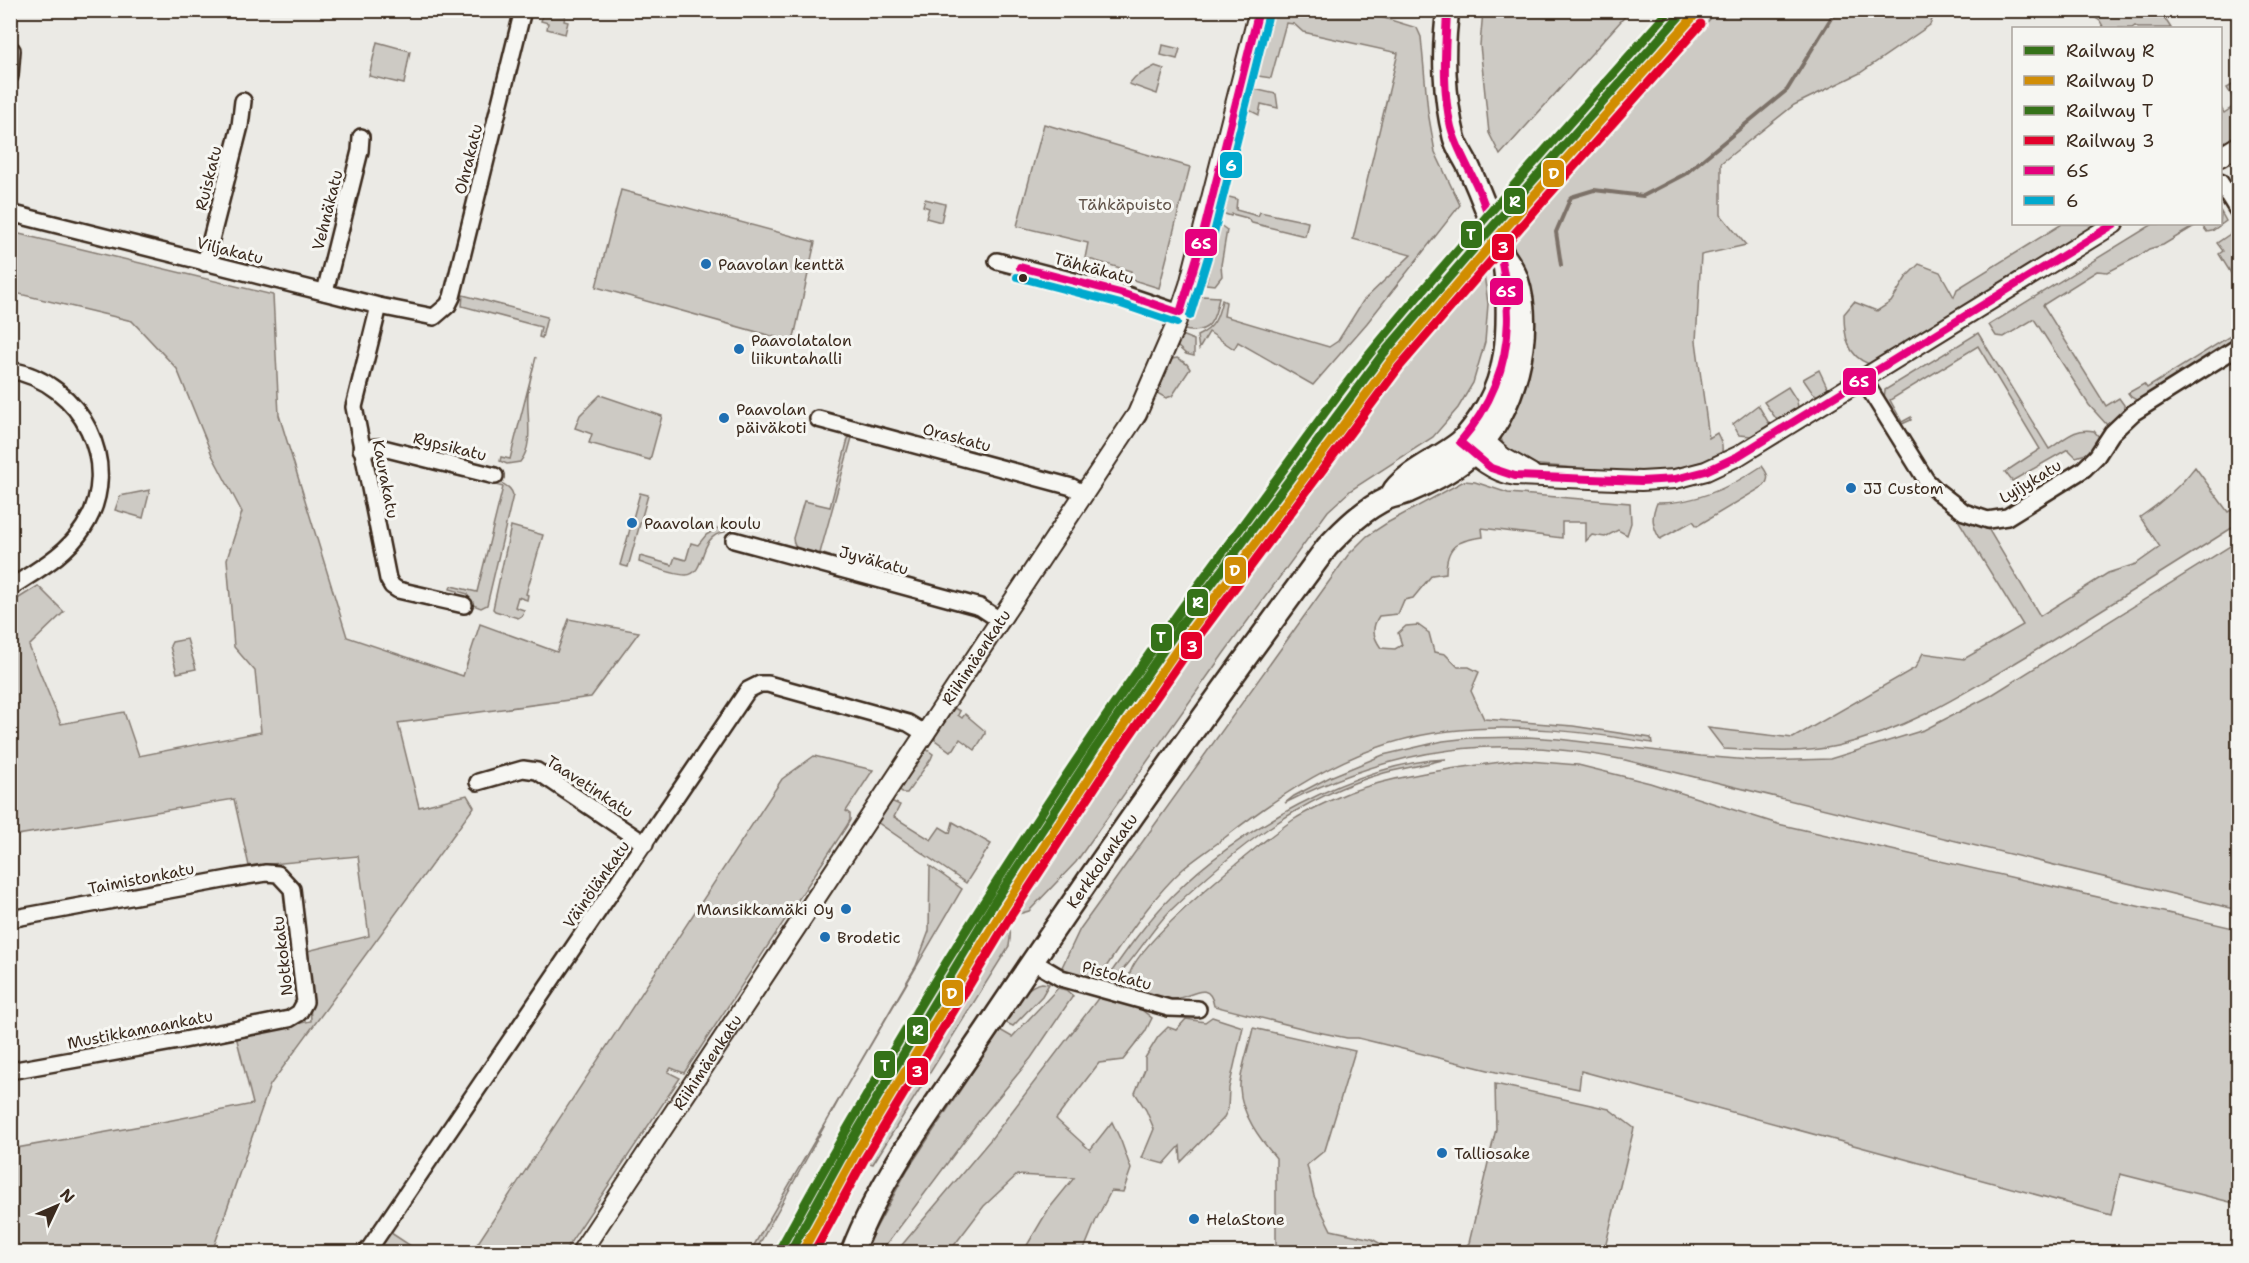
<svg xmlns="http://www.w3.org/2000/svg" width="2249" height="1263" font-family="'Shantell Sans',sans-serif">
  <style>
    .green { fill: #cdcac4; stroke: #847a71; stroke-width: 1.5 }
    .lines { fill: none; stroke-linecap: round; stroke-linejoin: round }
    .stream { stroke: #7c7167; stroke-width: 4 }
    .minor-casing { stroke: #3b2a1e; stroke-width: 20 }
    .tertiary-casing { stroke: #3b2a1e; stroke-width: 22 }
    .secondary-casing { stroke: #3b2a1e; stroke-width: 26 }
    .minor { stroke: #f6f6f2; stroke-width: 15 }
    .tertiary { stroke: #f6f6f2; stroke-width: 18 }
    .secondary { stroke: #f6f6f2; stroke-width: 21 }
    .bus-1-casing { stroke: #f6f6f2; stroke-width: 12 }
    .bus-2-casing { stroke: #f6f6f2; stroke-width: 12 }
    .bus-1 { stroke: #e5007d; stroke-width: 8 }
    .bus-2 { stroke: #00a9ce; stroke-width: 8 }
    .rail-1-casing { stroke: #f6f6f2; stroke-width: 14 }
    .rail-2-casing { stroke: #f6f6f2; stroke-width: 14 }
    .rail-3-casing { stroke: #f6f6f2; stroke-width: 14 }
    .rail-4-casing { stroke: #f6f6f2; stroke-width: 14 }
    .rail-1 { stroke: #357219; stroke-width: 9 }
    .rail-2 { stroke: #d18d06; stroke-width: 9 }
    .rail-3 { stroke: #357219; stroke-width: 9 }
    .rail-4 { stroke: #e4002b; stroke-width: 9 }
    .poi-dot { fill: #1f6fb2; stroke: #f6f6f2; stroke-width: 2 }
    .bus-dot { fill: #3b2a1e; stroke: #f6f6f2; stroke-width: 2 }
    .labels { text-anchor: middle; stroke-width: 6; stroke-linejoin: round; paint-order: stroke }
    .street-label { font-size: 16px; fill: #3b2a1e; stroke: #f6f6f2 }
    .park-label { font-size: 16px; fill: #605248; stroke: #f6f6f2 }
    .poi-label { font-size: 16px; fill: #3b2a1e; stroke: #f6f6f2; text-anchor: start }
    .line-badge { stroke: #f6f6f2; stroke-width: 2 }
    .badge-label { font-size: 16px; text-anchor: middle; font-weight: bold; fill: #fff }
  </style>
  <rect width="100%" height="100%" fill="#ebeae5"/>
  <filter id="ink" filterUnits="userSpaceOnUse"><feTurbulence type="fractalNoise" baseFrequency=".0167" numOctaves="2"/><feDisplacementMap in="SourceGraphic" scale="12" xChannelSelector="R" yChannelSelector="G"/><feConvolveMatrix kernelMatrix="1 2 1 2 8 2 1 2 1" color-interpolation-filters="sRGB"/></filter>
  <g filter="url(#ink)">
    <g class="green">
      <polygon points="544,10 566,11 564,21 568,22 565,34 547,29 548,23 541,21"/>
      <path d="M1269 11H1361L1417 28 1421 37 1428 112 1435 152 1460 205 1367 323 1313 385 1238 342 1234 349 1209 332 1199 349 1197 336C1215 328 1218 317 1222 300L1226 302 1224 316 1329 347 1338 341 1363 301 1411 255 1353 239 1398 53 1303 32 1294 24 1286 23 1271 78 1258 76 1253 72Z"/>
      <polygon points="1483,11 1483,10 1630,11 1500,155 1489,133 1480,45"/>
      <path d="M1693 11H1704L1601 127 1611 131 1717 11H1935L1930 25 1860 73 1794 105 1721 163V215L1746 245 1701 255 1696 341 1709 438 1717 433C1721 441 1724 447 1721 456L1670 471 1638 473 1528 464 1504 447 1501 438V229L1523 203 1522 200 1675 31 1680 34 1682 31 1678 27Z"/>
      <polygon points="2085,11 2160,11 2171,28 2138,28 2135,26 2132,28 2104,28 2100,21"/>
      <polygon points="377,42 410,51 404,84 369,76"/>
      <polygon points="1163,45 1180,49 1177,59 1161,55"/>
      <polygon points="1155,66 1164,69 1157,94 1129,84 1135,77"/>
      <polygon points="2234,84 2238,90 2238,134 2221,145 2221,108 2224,113 2237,104 2227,88"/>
      <polygon points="1254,89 1276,94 1278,108 1261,104 1259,115 1245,108 1249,90"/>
      <polygon points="1044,124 1190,167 1159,288 1130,279 1131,271 1085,258 1088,243 1017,226"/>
      <polygon points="621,190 815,242 793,342 596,287"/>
      <polygon points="1225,196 1237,199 1236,210 1258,216 1260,212 1308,222 1305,236 1252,223 1247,218 1232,214 1231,216 1222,213 1219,210 1222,199"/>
      <polygon points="925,199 945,204 941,222 926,218 929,208 923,206"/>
      <polygon points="2221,212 2226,221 2212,231 2207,232 2201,224 2220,224"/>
      <path d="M2062 224H2097L1873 362 1869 364C1847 356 1844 335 1844 314L1854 302 1877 311 1891 302 1907 276 1919 264 1940 272 1954 297 1957 289Z"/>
      <polygon points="2153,224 2198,224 2163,245 2149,249 2137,257 2108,272 2097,271 2043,305 2106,406 2119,398 2124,405 2124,410 2107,425 2089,405 2034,319 2004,337 1996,336 1989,325"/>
      <polygon points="1220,225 1227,230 1221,265 1222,276 1215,285 1206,284"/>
      <polygon points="11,232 273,295 279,415 347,637 463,676 480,624 557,652 569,619 639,632 591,697 398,723 419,807 467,795 474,807 270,1085 212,1252 11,1252 11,1149 152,1124 253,1104 236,1036 311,1021 307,951 369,936 358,856 249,866 234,799 11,836 11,603 38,586 64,612 29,646 61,724 124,712 139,756 261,732 255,671 234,647 227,559 242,512 212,455 177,369 132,321 11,292"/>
      <polygon points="2233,232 2238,241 2237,283 2219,254 2223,251 2217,243"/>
      <path d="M1481 251 1488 304 1485 342 1473 383 1458 408 1433 437 1351 490 1328 511 1224 653 1076 862 1029 911 1015 915 1007 911 1010 907 1009 902 1004 899C1133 699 1272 499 1424 316 1442 294 1463 273 1481 251Z"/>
      <polygon points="463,295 547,317 542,338 539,337 541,327 462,306"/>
      <path d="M1202 296 1219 297C1215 320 1210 335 1184 330L1193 301Z"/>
      <polygon points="2238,331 2238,339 2138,401 2131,397 2128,393 2144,384 2147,388"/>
      <path d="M1978 333 2049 449C2065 439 2075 427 2094 431L2099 437 2089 453 2076 457 2068 449 2012 481 2005 472 2040 449 1978 346 1890 400 1902 422 1911 417V420L1900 425 1884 399 1885 390Z"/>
      <polygon points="1181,335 1194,340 1194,356 1186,354 1177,346"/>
      <path d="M536 357C533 369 529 382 528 394 526 415 535 444 520 462L507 464 500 461 501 457 510 459Z"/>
      <polygon points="1177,358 1187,364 1190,369 1172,396 1166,398 1157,393 1172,359"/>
      <polygon points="1819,370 1828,389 1818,396 1812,392 1803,379"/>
      <polygon points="1788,387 1797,401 1798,408 1777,420 1764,402"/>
      <polygon points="600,395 662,416 650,460 589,443 592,434 575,428 580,415"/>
      <polygon points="1758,405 1770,425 1751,436 1739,435 1733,424"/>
      <path d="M853 434 820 553 830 556V559C816 556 793 556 793 538L804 501 830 507 848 439Z"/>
      <path d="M1762 466C1768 474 1770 478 1764 486L1697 526 1693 521 1660 539C1652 526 1651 516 1657 503 1695 504 1731 487 1762 466Z"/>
      <path d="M2195 467 2228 512 2238 506V524C2169 568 2100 611 2030 654 1966 692 1911 729 1837 746 1800 754 1762 751 1724 749L1708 728 1793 738 1915 668 1923 653 1964 659 2023 625 1955 515 1989 530 2040 616 2108 573 2136 564 2160 547 2140 517C2161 503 2179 488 2195 467Z"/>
      <path d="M468 475C481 478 510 480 513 495L487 605 481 608 468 603V594L450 589 451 586 477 592 503 487 467 477Z"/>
      <path d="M1464 481 1475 482 1508 493 1630 503 1631 523 1627 535 1618 530 1605 537 1592 535 1586 541V522H1562V538L1482 528 1483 537C1457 540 1446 546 1446 573L1432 575 1413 598 1404 600 1398 614 1379 616C1371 628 1373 637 1381 648L1395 649 1402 645 1398 633 1406 626 1418 625 1429 633 1434 652 1445 654 1458 667H1469L1479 672 1471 691 1484 719 1573 726 1651 738 1652 743C1585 732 1517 723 1449 731 1363 740 1289 787 1223 839 1210 849 1196 858 1183 869 1149 900 1123 943 1097 980 1085 977 1071 976 1062 967L1080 929 1348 555 1367 536 1387 523Z"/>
      <polygon points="150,490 143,518 115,510 120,496"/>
      <polygon points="640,493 648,495 628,567 620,565"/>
      <path d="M723 525 727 527 725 532C696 536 708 574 686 575 673 575 651 566 639 562L640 556 672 565 675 557 686 560 691 543 698 545 706 535Z"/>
      <polygon points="511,526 543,535 526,594 528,595 527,600 518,597 515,607 524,610 523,615 518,618 495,611 493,609"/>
      <path d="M2238 541V910L1625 760C1498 734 1401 745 1285 803L1294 796 1330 777 1383 755 1443 741 1469 738 1528 737 1558 739 1701 756 1761 761 1830 759 1924 730 1990 696Z"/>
      <polygon points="187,639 196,669 177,673 170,646 172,642"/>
      <polygon points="954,708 960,711 958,715 962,718 965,714 985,731 985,734 975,750 960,739 954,749 950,751 935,740 935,737"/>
      <polygon points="926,749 933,754 931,759 907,793 902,793 900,789"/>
      <polygon points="814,756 873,770 846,811 850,814 850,820 846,827 684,1073 671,1068 668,1072 680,1078 564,1252 472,1252 782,779"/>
      <path d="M1446 759C1425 765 1404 768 1384 773 1299 797 1233 850 1171 910 1150 930 1132 966 1109 982L1105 981C1126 951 1147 921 1173 895 1235 831 1356 763 1446 759Z"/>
      <path d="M1516 760 1578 765 1650 783 1778 824 2238 929V1204L2120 1174 2111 1215 1581 1071 1579 1089 1496 1072 1358 1038H1347L1313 1031 1214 1006C1209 976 1187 1001 1172 999 1160 998 1147 993 1135 990 1132 987 1129 982 1129 977 1133 944 1262 841 1293 820 1310 809 1331 800 1350 792 1403 773 1460 768 1516 760Z"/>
      <polygon points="891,801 900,805 894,817 931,840 940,827 950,833 953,822 991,844 966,883 877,822"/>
      <polygon points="930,866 962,889 846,1087 755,1252 750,1252 916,966 929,931"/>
      <path d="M993 917 999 920 1003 918C1012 926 1011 935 1009 946L873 1164C853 1156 850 1166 839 1182L836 1180 955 975Z"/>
      <path d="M1042 983 1049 984 1042 996 1013 1026 1004 1022C1014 1006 1023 986 1042 983Z"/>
      <polygon points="1058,988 1066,990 1073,996 1031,1058 978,1122 881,1252 863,1252 908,1169 1000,1030 1012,1037"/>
      <polygon points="1099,997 1138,1007 1152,1018 1145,1032 1123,1060 1099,1063 1056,1119 1090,1150 1112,1122 1121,1141 1131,1169 1123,1192 1111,1191 1096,1220 1083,1252 1023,1252 1048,1210 1074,1178 1017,1175 984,1206 949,1252 896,1252 991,1139"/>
      <polygon points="1212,1017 1243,1027 1229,1088 1228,1109 1223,1119 1181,1162 1180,1146 1164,1164 1142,1158 1154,1129 1146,1110 1135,1093 1145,1069 1145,1058 1158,1037 1168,1027 1176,1030 1186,1019 1205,1022"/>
      <path d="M1253 1028 1355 1051 1325 1150 1307 1165 1314 1196 1331 1230 1372 1239 1395 1252H1276V1158C1260 1139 1241 1114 1240 1088 1239 1074 1250 1044 1253 1028Z"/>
      <polygon points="1495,1084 1609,1109 1634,1128 1604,1252 1460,1252 1469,1243 1496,1129"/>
      <polygon points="388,1231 420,1252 373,1252"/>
    </g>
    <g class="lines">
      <polyline class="stream" points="1561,265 1556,232 1571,197 1594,190 1643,196 1685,174 1787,90 1836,10"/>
      <g class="minor-casing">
        <g id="minor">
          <polyline points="10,76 12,50"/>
          <polyline points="2220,182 2238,211"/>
          <polyline points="10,213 379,306 434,317 448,305 452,297 523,10"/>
          <polyline points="997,261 1124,294 1180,313"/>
          <polyline points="205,263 240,126 243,101"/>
          <polyline points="325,292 360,151 361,137"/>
          <polyline points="379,306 354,407 388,579 392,586 398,590 464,605"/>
          <path d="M10 370C81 382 124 465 84 527 66 555 37 570 10 588"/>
          <polyline points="1863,379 1926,480 1937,491 1964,512 1988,520 2007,517 2084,469 2097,456 2112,433 2133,413 2238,347"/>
          <polyline points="818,419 1072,487 1084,494"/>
          <polyline points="361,449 379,447 495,476"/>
          <polyline points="734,540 980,607 1001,621"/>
          <polyline points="478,782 523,769 537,771 645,844"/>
          <polyline points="10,919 234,878 266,873 278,874 292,889 305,1002 299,1013 289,1019 184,1040 10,1071"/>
          <polyline points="1032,961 1061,978 1169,1008 1198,1009"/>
          <polyline points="367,1252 748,690 760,684 768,684 908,723 926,734"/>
        </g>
      </g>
      <g class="tertiary-casing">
        <g id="tertiary">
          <polyline points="2220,157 2238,146"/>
          <polyline points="1473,431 1503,457 1531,473"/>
          <path d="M1462 444C1478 459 1492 472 1515 476L1641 481 1675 479 1706 471 1738 456 2114 224"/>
          <path id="s1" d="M581 1252 1137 414 1174 329 1189 285 1259 10"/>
        </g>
      </g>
      <g class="secondary-casing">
        <g id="secondary">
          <path d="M1394 490C1411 469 1439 459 1460 442 1471 432 1480 418 1487 406 1506 372 1508 338 1507 300 1506 283 1506 266 1501 250 1492 223 1481 195 1470 170 1465 158 1457 149 1454 137 1444 97 1442 51 1448 10"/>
          <path id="s2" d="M852 1252C885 1166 945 1093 995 1017 1102 857 1213 701 1327 547 1345 528 1364 509 1388 498 1395 495 1403 495 1410 491 1430 482 1456 469 1472 454 1515 414 1535 333 1517 279 1514 269 1507 260 1501 251"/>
        </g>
      </g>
      <use href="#minor" class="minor"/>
      <use href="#tertiary" class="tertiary"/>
      <use href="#secondary" class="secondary"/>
      <g class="bus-1-casing">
        <g id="bus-1">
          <path d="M1437 10 1447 13C1445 51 1442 90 1451 127 1457 150 1471 171 1480 193 1515 281 1526 366 1460 442L1491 468 1515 476 1641 481 1675 479 1706 471 1738 456 2114 224"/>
          <polyline points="1020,267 1124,294 1180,313 1198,254 1259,10"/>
        </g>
      </g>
      <g class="bus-2-casing">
        <g id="bus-2">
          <polyline points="1017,277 1121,304 1177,323"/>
          <polyline points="1190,316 1208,257 1269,13"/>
        </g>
      </g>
      <use href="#bus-1" class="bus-1"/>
      <use href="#bus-2" class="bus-2"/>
      <g class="rail-1-casing">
        <polyline id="rail-1" points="790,1252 847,1148 994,903 1095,749 1178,629 1383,354 1520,195 1685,10"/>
      </g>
      <g class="rail-2-casing">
        <polyline id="rail-2" points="802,1252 856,1153 1003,909 1104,755 1187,635 1391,361 1528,202 1693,17"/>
      </g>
      <g class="rail-3-casing">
        <path id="rail-3" d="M781 1247C921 991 1078 745 1253 511 1294 456 1333 398 1377 345 1471 231 1572 121 1670 10"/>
      </g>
      <g class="rail-4-casing">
        <polyline id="rail-4" points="814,1252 865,1158 1012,914 1112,761 1195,641 1399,367 1536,209 1701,24"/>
      </g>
      <use href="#rail-1" class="rail-1"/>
      <use href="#rail-2" class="rail-2"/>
      <use href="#rail-3" class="rail-3"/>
      <use href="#rail-4" class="rail-4"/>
    </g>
  </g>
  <g class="poi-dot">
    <circle cx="706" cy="264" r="6"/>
    <circle cx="739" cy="349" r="6"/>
    <circle cx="724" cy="418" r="6"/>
    <circle cx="1851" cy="488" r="6"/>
    <circle cx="632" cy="523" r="6"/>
    <circle cx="846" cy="909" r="6"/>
    <circle cx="825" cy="937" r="6"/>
    <circle cx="1442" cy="1153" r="6"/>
    <circle cx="1194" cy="1219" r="6"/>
  </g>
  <circle class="bus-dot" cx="1023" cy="278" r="5"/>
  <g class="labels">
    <g class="street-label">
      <text transform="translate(468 159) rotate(-76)" y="6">Ohrakatu</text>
      <text transform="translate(208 178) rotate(-76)" y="6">Ruiskatu</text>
      <text transform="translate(327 210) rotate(-76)" y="6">Vehnäkatu</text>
      <text transform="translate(230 250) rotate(14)" y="6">Viljakatu</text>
      <text transform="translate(1094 268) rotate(15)" y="6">Tähkäkatu</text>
      <text transform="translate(957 437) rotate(15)" y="6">Oraskatu</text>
      <text transform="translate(450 446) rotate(14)" y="6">Rypsikatu</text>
      <text transform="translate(386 479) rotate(79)" y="6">Kaurakatu</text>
      <text transform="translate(2030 481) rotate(-31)" y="6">Lyijykatu</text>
      <text transform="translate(874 560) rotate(15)" y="6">Jyväkatu</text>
      <text dy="6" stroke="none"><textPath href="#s1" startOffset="714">Riihimäenkatu</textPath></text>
      <text transform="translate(590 786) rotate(33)" y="6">Taavetinkatu</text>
      <text dy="6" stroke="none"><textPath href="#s2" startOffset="465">Kerkkolankatu</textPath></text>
      <text transform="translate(141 878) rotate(-11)" y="6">Taimistonkatu</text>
      <text transform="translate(596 884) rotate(-55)" y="6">Väinölänkatu</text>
      <text transform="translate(282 956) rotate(-97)" y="6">Notkokatu</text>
      <text transform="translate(1117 975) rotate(15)" y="6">Pistokatu</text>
      <text transform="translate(140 1029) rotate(-11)" y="6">Mustikkamaankatu</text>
      <text dy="6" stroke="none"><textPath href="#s1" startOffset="228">Riihimäenkatu</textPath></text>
    </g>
    <g class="park-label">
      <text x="1125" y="210">Tähkäpuisto</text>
    </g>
    <g class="poi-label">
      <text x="718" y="270">Paavolan kenttä</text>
      <text x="751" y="346">Paavolatalon<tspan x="751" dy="18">liikuntahalli</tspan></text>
      <text x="736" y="415">Paavolan<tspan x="736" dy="18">päiväkoti</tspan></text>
      <text x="1863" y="494">JJ Custom</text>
      <text x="644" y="529">Paavolan koulu</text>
      <text x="834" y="915" text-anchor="end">Mansikkamäki Oy</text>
      <text x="837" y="943">Brodetic</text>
      <text x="1454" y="1159">Talliosake</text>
      <text x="1206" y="1225">HelaStone</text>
    </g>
  </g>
  <g class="line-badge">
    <rect x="1219" y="151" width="24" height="28" rx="6" fill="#00a9ce"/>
    <rect x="1542" y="159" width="23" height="29" rx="6" fill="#d18d06"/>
    <rect x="1503" y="187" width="23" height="28" rx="6" fill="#357219"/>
    <rect x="1460" y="220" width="23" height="29" rx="6" fill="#357219"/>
    <rect x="1184" y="228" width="34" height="29" rx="6" fill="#e5007d"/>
    <rect x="1491" y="233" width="24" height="28" rx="6" fill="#e4002b"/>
    <rect x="1489" y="277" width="35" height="29" rx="6" fill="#e5007d"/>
    <rect x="1842" y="367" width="35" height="29" rx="6" fill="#e5007d"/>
    <rect x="1224" y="556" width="23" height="29" rx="6" fill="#d18d06"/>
    <rect x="1186" y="588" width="23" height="29" rx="6" fill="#357219"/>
    <rect x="1150" y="623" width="23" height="29" rx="6" fill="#357219"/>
    <rect x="1180" y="631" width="23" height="29" rx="6" fill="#e4002b"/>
    <rect x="941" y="979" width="23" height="28" rx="6" fill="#d18d06"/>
    <rect x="906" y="1016" width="23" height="29" rx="6" fill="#357219"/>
    <rect x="873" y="1050" width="23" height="29" rx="6" fill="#357219"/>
    <rect x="906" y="1057" width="23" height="29" rx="6" fill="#e4002b"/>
  </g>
  <g class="badge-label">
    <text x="1231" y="171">6</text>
    <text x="1554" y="179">D</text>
    <text x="1515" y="207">R</text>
    <text x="1471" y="240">T</text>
    <text x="1201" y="249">6S</text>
    <text x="1503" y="253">3</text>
    <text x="1506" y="297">6S</text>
    <text x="1859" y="387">6S</text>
    <text x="1235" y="576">D</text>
    <text x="1198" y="608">R</text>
    <text x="1161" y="643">T</text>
    <text x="1192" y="652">3</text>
    <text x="952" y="999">D</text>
    <text x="918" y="1036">R</text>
    <text x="885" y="1071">T</text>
    <text x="917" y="1077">3</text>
  </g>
  <rect width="2249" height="1263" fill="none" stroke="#f6f6f2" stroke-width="36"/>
  <rect x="18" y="18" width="2213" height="1227" fill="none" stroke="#3b2a1e" stroke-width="2" filter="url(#ink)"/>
  <rect x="2012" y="27" width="210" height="198" fill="#f6f6f2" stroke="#aba49d" stroke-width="1.5"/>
  <rect x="2024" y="46" width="30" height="9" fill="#357219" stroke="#aba49d" stroke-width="1.5"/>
  <text x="2066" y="57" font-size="18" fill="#3b2a1e">Railway R</text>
  <rect x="2024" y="76" width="30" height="9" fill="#d18d06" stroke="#aba49d" stroke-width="1.5"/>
  <text x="2066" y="87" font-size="18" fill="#3b2a1e">Railway D</text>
  <rect x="2024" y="106" width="30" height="9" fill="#357219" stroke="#aba49d" stroke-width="1.5"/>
  <text x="2066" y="117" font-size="18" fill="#3b2a1e">Railway T</text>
  <rect x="2024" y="136" width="30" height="9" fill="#e4002b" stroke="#aba49d" stroke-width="1.5"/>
  <text x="2066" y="147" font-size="18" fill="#3b2a1e">Railway 3</text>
  <rect x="2024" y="166" width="30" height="9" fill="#e5007d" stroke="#aba49d" stroke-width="1.5"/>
  <text x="2066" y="177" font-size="18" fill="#3b2a1e">6S</text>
  <rect x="2024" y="196" width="30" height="9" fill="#00a9ce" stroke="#aba49d" stroke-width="1.5"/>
  <text x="2066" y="207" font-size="18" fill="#3b2a1e">6</text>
  <g transform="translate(57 1206) rotate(46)" stroke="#f6f6f2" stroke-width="4.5" paint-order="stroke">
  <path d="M0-4.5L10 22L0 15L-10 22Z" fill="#3b2a1e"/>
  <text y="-9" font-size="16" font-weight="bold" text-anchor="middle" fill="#3b2a1e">N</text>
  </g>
</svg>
